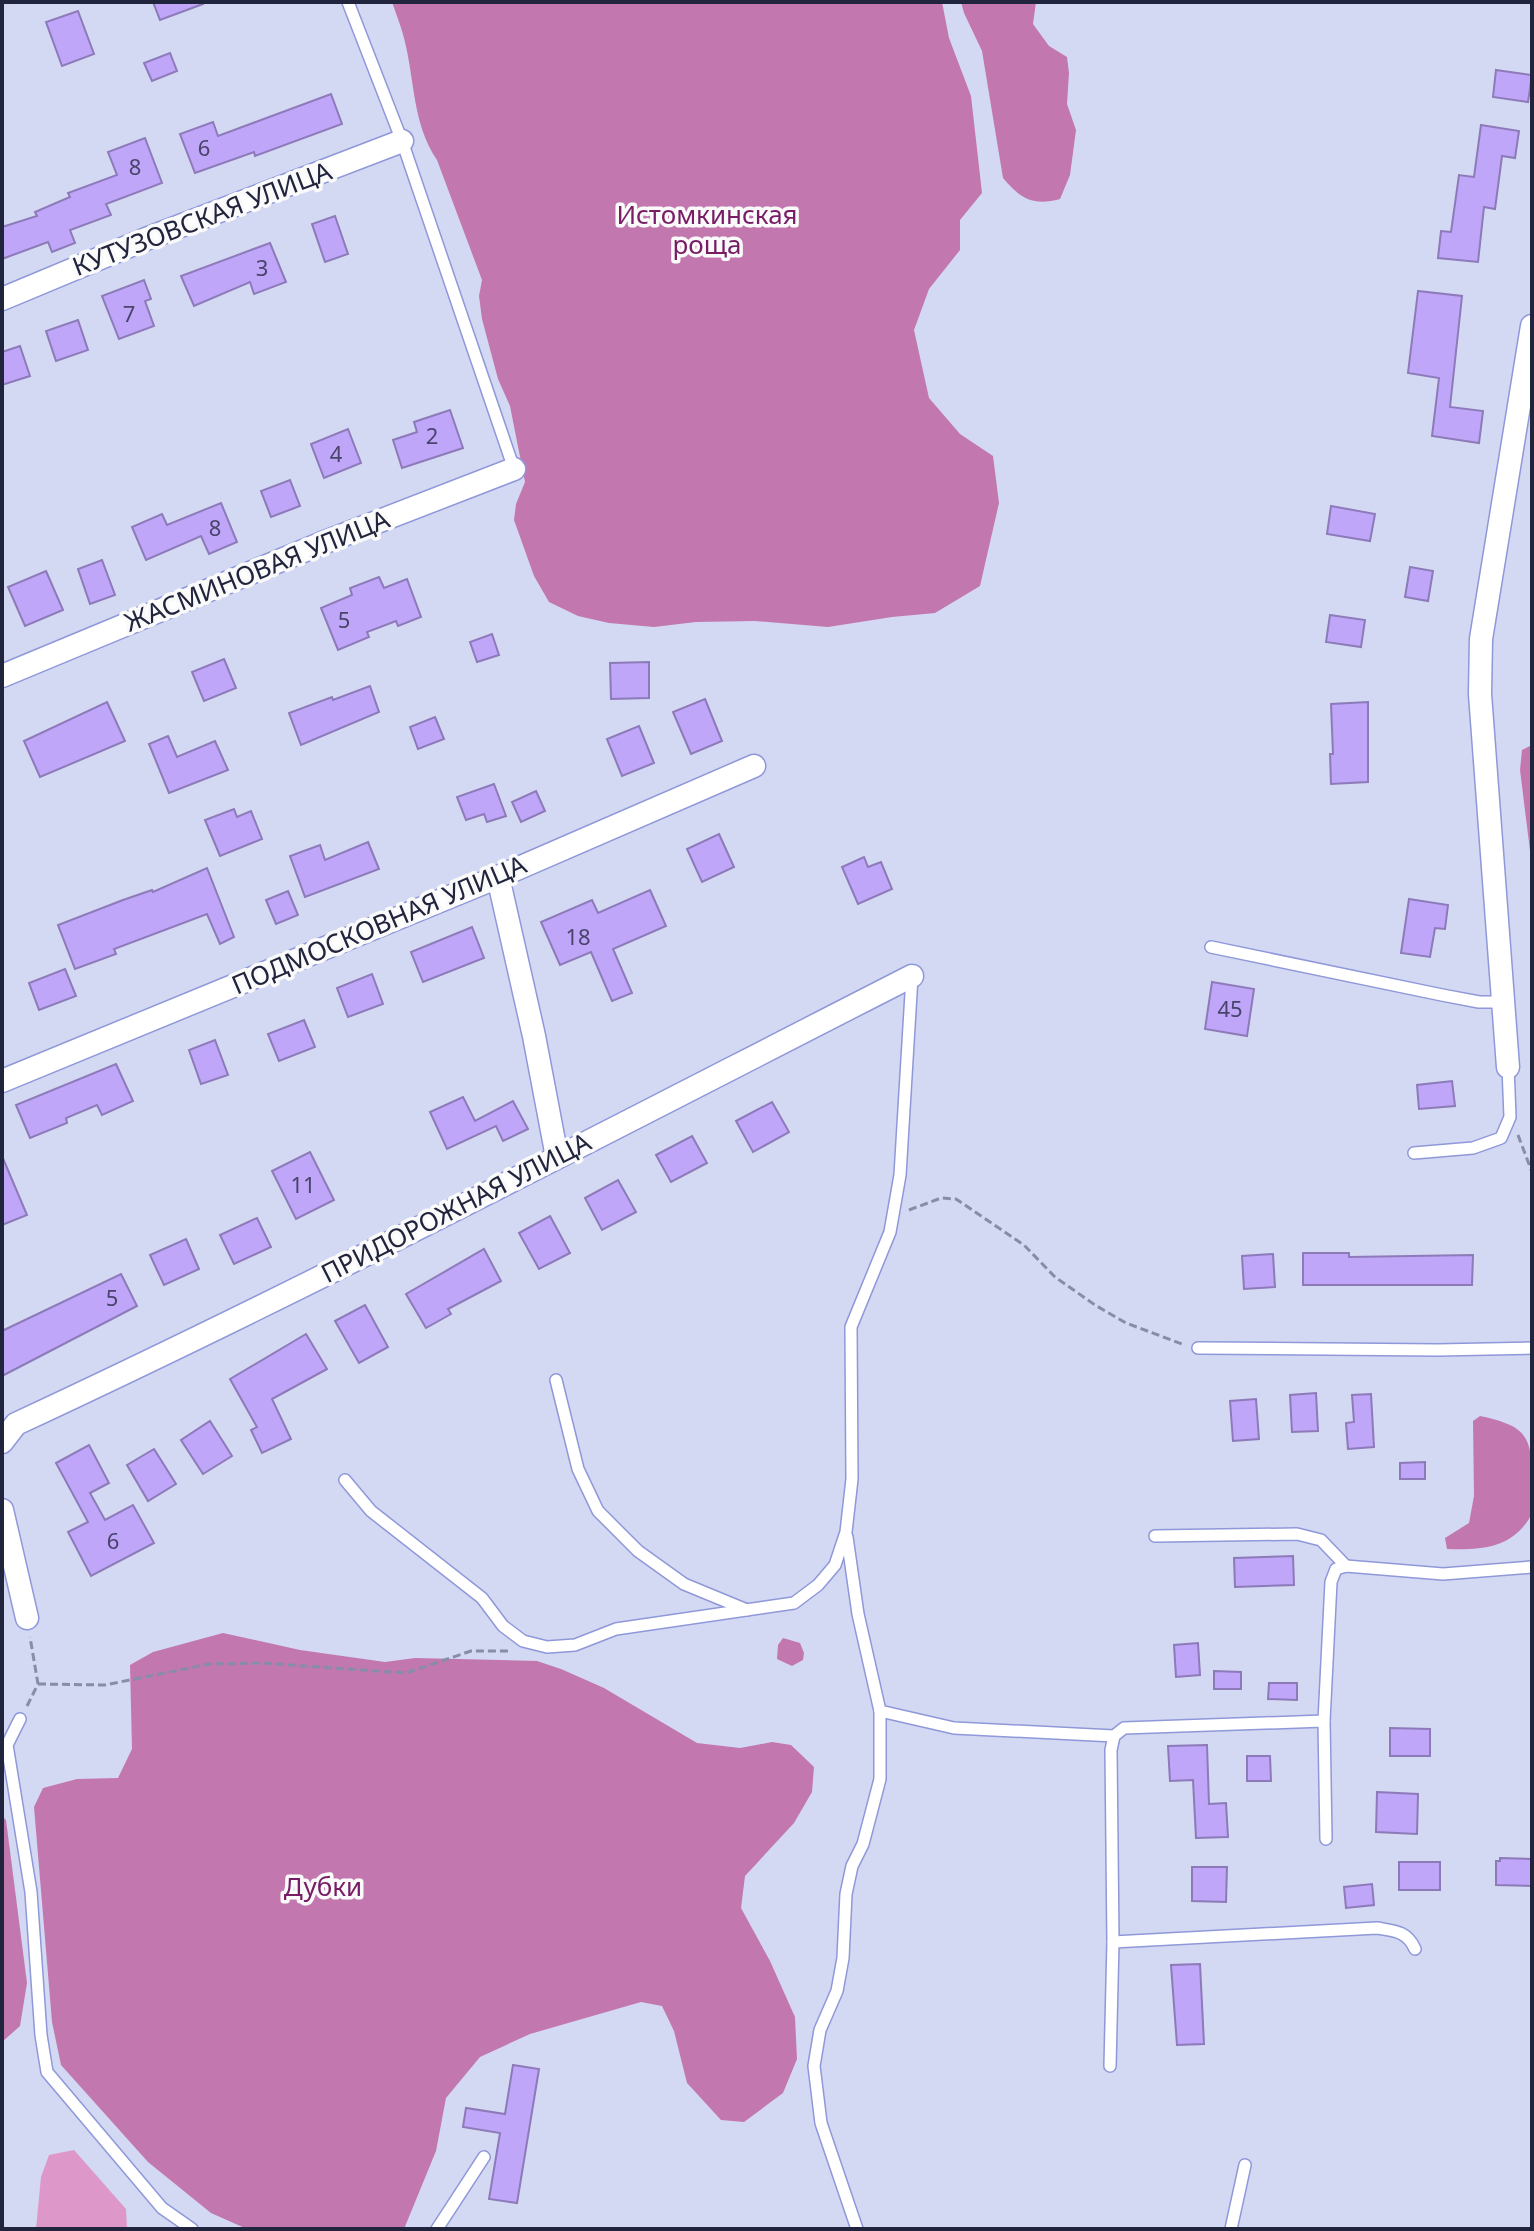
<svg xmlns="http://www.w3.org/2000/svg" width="1534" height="2231" font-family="'Noto Sans',sans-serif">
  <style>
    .green { fill: #dd97c9 }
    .forest { fill: #c377af }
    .building { fill: #bfa6f9; stroke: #8d7ab9; stroke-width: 2 }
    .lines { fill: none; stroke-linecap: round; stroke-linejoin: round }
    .service-casing { stroke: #8f98d9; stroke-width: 14 }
    .minor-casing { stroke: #8f98d9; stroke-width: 25 }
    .path { stroke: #888da7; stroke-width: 3; stroke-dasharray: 8 4; stroke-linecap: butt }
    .service { stroke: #fff; stroke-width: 11 }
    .minor { stroke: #fff; stroke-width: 22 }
    .labels { text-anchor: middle; stroke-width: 7; stroke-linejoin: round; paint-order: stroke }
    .number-label { font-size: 22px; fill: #48446c }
    .park-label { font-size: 26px; fill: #771c65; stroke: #fafafa }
    .street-label { font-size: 26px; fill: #21243d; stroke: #fafafa }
  </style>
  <rect width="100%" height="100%" fill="#d3d8f3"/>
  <polygon class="green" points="74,2150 126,2209 127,2229 36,2229 41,2177 49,2155"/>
  <g class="forest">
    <path d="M392 2H942L949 38 971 96 982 193 960 220V250L929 289 914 330 929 398 960 434 993 456 999 503 980 586 935 613 892 617 828 627 755 621 696 622 654 627 609 623 578 616 549 602 534 576 514 520 516 504 525 482 510 406 498 379 482 319 479 296 482 280 437 160C412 123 415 80 404 38 401 26 396 14 392 2Z"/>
    <path d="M961 2H1036L1033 24 1049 46 1067 57 1069 73 1067 104 1076 130 1070 175 1060 199C1033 206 1021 199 1003 178L982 51 964 13Z"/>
    <polygon points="1532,745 1532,867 1520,770 1522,750"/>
    <path d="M1480 1416C1527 1426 1532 1436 1532 1482 1532 1493 1534 1509 1529 1519 1510 1549 1479 1550 1447 1549L1445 1538 1469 1523 1474 1496 1473 1421Z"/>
    <polygon points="223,1633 300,1650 385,1662 415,1658 537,1661 561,1669 604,1688 697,1743 740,1748 772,1742 791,1745 814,1767 812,1792 794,1823 745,1876 741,1908 770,1961 795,2017 797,2059 783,2093 744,2122 721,2120 687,2083 674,2031 662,2006 641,2002 530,2034 480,2057 446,2098 436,2151 404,2229 247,2229 211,2213 148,2162 61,2065 52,2022 34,1807 43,1788 77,1779 118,1778 132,1749 130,1665 153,1652"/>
    <polygon points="783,1638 800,1643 804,1653 803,1660 792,1666 777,1659 778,1645"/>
    <polygon points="2,1816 6,1820 27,1983 20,2026 2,2042"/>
  </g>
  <g class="building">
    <polygon points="153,2 203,2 203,4 160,20"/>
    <polygon points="78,11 94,54 62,66 46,22"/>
    <polygon points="170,53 177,71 152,81 144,63"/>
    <polygon points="1496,70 1532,75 1528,102 1493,97"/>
    <polygon points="331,94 342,124 255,156 254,152 195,173 180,134 213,122 218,136"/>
    <polygon points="1481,125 1519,131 1515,158 1502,156 1495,209 1484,207 1478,262 1438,258 1441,231 1451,232 1459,175 1474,177"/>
    <polygon points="145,138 162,183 106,204 111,215 70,230 75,243 52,252 48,242 2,259 2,227 37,216 35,212 70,197 68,193 117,175 108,152"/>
    <polygon points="335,216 348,254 325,262 312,224"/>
    <polygon points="270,243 286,282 254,294 250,282 194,306 181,276"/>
    <polygon points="144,280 151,299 145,301 154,326 119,339 102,296"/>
    <polygon points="1418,291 1462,296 1450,407 1483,411 1479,443 1432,436 1439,378 1408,373"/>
    <polygon points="78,320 88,350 56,361 46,331"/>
    <polygon points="20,346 30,376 2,385 2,352"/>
    <polygon points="450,410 463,448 402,468 393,440 417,432 414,422"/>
    <polygon points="348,429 361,463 324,478 311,444"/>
    <polygon points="290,480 300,506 271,517 261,491"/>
    <polygon points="221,503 237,542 209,554 201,536 146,560 132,527 162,514 167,525"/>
    <polygon points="1331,506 1375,514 1370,541 1327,534"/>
    <polygon points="102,560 115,595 90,604 78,569"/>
    <polygon points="1410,567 1433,571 1428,601 1405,597"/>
    <polygon points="46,571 63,610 25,626 8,587"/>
    <polygon points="379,577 384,588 407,579 421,617 398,626 396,621 367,632 369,637 338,650 321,608 352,595 350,588"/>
    <polygon points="1330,615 1365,620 1361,647 1326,642"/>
    <polygon points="492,634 499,655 477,662 470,642"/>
    <polygon points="224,659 236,688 204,701 192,672"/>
    <polygon points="649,662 649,698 611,699 610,663"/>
    <polygon points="370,686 379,712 301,745 289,713 332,697 333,700"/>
    <polygon points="705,699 722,741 691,754 673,712"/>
    <polygon points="107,702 125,741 40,777 24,741"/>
    <polygon points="1368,702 1368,782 1331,784 1330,754 1333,754 1331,704"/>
    <polygon points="435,717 444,739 418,749 410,727"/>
    <polygon points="639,726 654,763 622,776 607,739"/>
    <polygon points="168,736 177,757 215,741 228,770 169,793 149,744"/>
    <polygon points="494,784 506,816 487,822 484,814 466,820 457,797"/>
    <polygon points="536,791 545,811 521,822 512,802"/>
    <polygon points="234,809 237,817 251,811 262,839 220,856 205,820"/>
    <polygon points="719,834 734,867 702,882 687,849"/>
    <polygon points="368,842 379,869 305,897 290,856 320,845 325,860"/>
    <polygon points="864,857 868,867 881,862 892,889 858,904 842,867"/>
    <polygon points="207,868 234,937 220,944 207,914 114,949 116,954 75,969 58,925 123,900 152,890 153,892"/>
    <polygon points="650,890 666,926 613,949 632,993 612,1001 591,952 560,965 541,922 592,900 598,913"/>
    <polygon points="288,891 298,915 276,924 266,900"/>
    <polygon points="1409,899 1448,905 1445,929 1435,928 1430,957 1401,953"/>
    <polygon points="472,927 484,958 423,982 411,952"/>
    <polygon points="65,969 76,996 39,1010 29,983"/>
    <polygon points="372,974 383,1004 348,1017 337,988"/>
    <polygon points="1212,982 1254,989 1247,1036 1205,1029"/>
    <polygon points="304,1020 315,1047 279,1061 268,1034"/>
    <polygon points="215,1040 228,1075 201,1084 189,1050"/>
    <polygon points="116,1064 133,1101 102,1115 97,1105 66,1118 67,1123 30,1138 16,1105"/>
    <polygon points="1452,1081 1455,1106 1419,1109 1417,1085"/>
    <polygon points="463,1097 475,1121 513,1101 528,1129 503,1141 496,1126 447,1149 430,1112"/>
    <polygon points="772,1102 789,1132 753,1152 736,1121"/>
    <polygon points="692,1136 707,1163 671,1182 656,1155"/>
    <polygon points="310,1152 334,1200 296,1219 272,1171"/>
    <polygon points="2,1156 27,1215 2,1225"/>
    <polygon points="618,1180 636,1212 602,1230 585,1198"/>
    <polygon points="550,1216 570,1253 539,1269 519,1233"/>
    <polygon points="257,1218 271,1247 234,1264 220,1235"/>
    <polygon points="186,1239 199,1269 164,1285 150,1255"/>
    <polygon points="484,1249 501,1281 448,1309 451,1314 426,1328 406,1294"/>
    <polygon points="1303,1253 1349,1253 1349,1257 1473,1255 1472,1285 1303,1285"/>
    <polygon points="1273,1254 1275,1287 1244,1289 1242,1256"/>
    <polygon points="121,1274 137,1306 2,1376 2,1331"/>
    <polygon points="365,1305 388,1347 359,1363 335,1321"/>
    <polygon points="306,1334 327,1369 272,1399 291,1439 262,1453 251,1430 257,1427 230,1379"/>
    <polygon points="1316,1393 1318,1431 1292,1432 1290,1395"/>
    <polygon points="1371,1394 1374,1447 1348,1449 1346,1423 1354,1422 1352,1395"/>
    <polygon points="1256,1399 1259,1439 1233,1441 1230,1401"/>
    <polygon points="210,1421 232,1456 203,1474 181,1440"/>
    <polygon points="89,1445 109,1483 90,1493 105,1520 133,1505 154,1543 91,1576 68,1532 88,1522 56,1463"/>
    <polygon points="154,1449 176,1484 148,1501 127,1465"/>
    <polygon points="1425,1462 1425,1479 1400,1479 1400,1463"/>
    <polygon points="1293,1556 1294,1585 1235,1587 1234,1558"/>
    <polygon points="1198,1643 1200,1675 1176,1677 1174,1645"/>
    <polygon points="1214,1671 1241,1672 1241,1689 1214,1689"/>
    <polygon points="1269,1683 1297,1683 1297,1700 1268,1699"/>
    <polygon points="1390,1728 1430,1729 1430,1756 1390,1756"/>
    <polygon points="1207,1745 1209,1804 1226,1803 1228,1837 1196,1838 1193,1780 1170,1781 1168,1746"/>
    <polygon points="1247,1756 1270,1756 1271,1781 1247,1781"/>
    <polygon points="1377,1792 1418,1794 1417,1834 1376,1832"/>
    <polygon points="1500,1858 1532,1859 1532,1886 1496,1885 1496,1861 1500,1861"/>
    <rect x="1399" y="1862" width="41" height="28"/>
    <polygon points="1192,1867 1227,1867 1226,1902 1192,1901"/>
    <polygon points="1372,1884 1374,1905 1346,1908 1344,1887"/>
    <polygon points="1200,1964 1204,2044 1177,2045 1171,1965"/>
    <polygon points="513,2065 539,2069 517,2203 489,2199 500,2133 463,2127 466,2108 505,2114"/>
  </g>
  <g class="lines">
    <g class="service-casing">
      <g id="service">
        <polyline points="348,2 402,141 514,469"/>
        <polyline points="1211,947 1442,995 1479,1002 1504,1002"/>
        <polyline points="1414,1153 1473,1148 1501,1138 1510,1117 1508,1067"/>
        <polyline points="1198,1348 1438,1350 1532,1348"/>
        <polyline points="556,1380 578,1469 598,1511 638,1551 684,1584 747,1610"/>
        <polyline points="345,1480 371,1511 482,1598 503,1626 523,1641 547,1647 575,1645 616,1629 794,1603 818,1585 835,1565 846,1532 852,1479 851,1327 890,1232 900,1175 912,977"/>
        <polyline points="1155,1536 1297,1534 1321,1540 1346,1566"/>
        <polyline points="847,1537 858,1614 880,1711 880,1779 863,1844 852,1866 846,1894 843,1958 837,1991 820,2030 814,2066 821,2123 857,2229"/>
        <polyline points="880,1711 954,1728 1114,1736"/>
        <polyline points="20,1719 7,1745 31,1892 41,2035 47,2072 162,2208 192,2229"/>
        <polyline points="1326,1839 1324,1721 1331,1582 1336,1569 1346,1566 1443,1574 1532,1567"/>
        <path d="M1113 1942 1377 1928C1395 1931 1407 1931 1415 1949"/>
        <polyline points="1110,2066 1113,1942 1111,1750 1114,1736 1124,1728 1324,1721"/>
        <polyline points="437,2229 484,2157"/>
        <polyline points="1231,2229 1245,2165"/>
      </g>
    </g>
    <g class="minor-casing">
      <g id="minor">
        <polyline points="2,299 146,239 402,141"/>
        <polyline points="2,676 320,544 514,469"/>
        <polyline points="498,877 534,1036 557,1157"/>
        <polyline points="1508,1067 1480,694 1481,639 1532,326"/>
        <polyline points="2,1081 498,877 754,766"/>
        <path d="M2 1442 16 1424C319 1283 614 1128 912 976"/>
        <polyline points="2,1510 27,1618"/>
      </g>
    </g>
    <g class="path">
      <polyline points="1518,1135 1532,1172"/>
      <polyline points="909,1210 941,1198 956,1199 1024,1245 1055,1277 1095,1305 1126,1323 1182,1344"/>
      <polyline points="38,1684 105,1685 209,1664 261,1663 406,1673 471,1651 511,1651"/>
      <polyline points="27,1706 38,1684 30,1637"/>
    </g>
    <use href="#service" class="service"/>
    <use href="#minor" class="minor"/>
  </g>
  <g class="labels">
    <g class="number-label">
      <text x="204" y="156">6</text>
      <text x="135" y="175">8</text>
      <text x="262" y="276">3</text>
      <text x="129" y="322">7</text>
      <text x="432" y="444">2</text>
      <text x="336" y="462">4</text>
      <text x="215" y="536">8</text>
      <text x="344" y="628">5</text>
      <text x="578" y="945">18</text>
      <text x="1230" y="1017">45</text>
      <text x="303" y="1193">11</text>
      <text x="112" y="1306">5</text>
      <text x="113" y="1549">6</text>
    </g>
    <g class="park-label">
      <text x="707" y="224">Истомкинская<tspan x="707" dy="30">роща</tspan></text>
      <text x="323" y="1896">Дубки</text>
    </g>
    <g class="street-label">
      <text transform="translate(202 219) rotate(-21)" y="9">КУТУЗОВСКАЯ УЛИЦА</text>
      <text transform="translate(257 571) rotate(-22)" y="9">ЖАСМИНОВАЯ УЛИЦА</text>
      <text transform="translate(379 925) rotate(-23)" y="9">ПОДМОСКОВНАЯ УЛИЦА</text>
      <text transform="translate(456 1208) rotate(-27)" y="9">ПРИДОРОЖНАЯ УЛИЦА</text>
    </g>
  </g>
  <rect width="1534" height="2231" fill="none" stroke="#21243d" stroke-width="8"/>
</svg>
